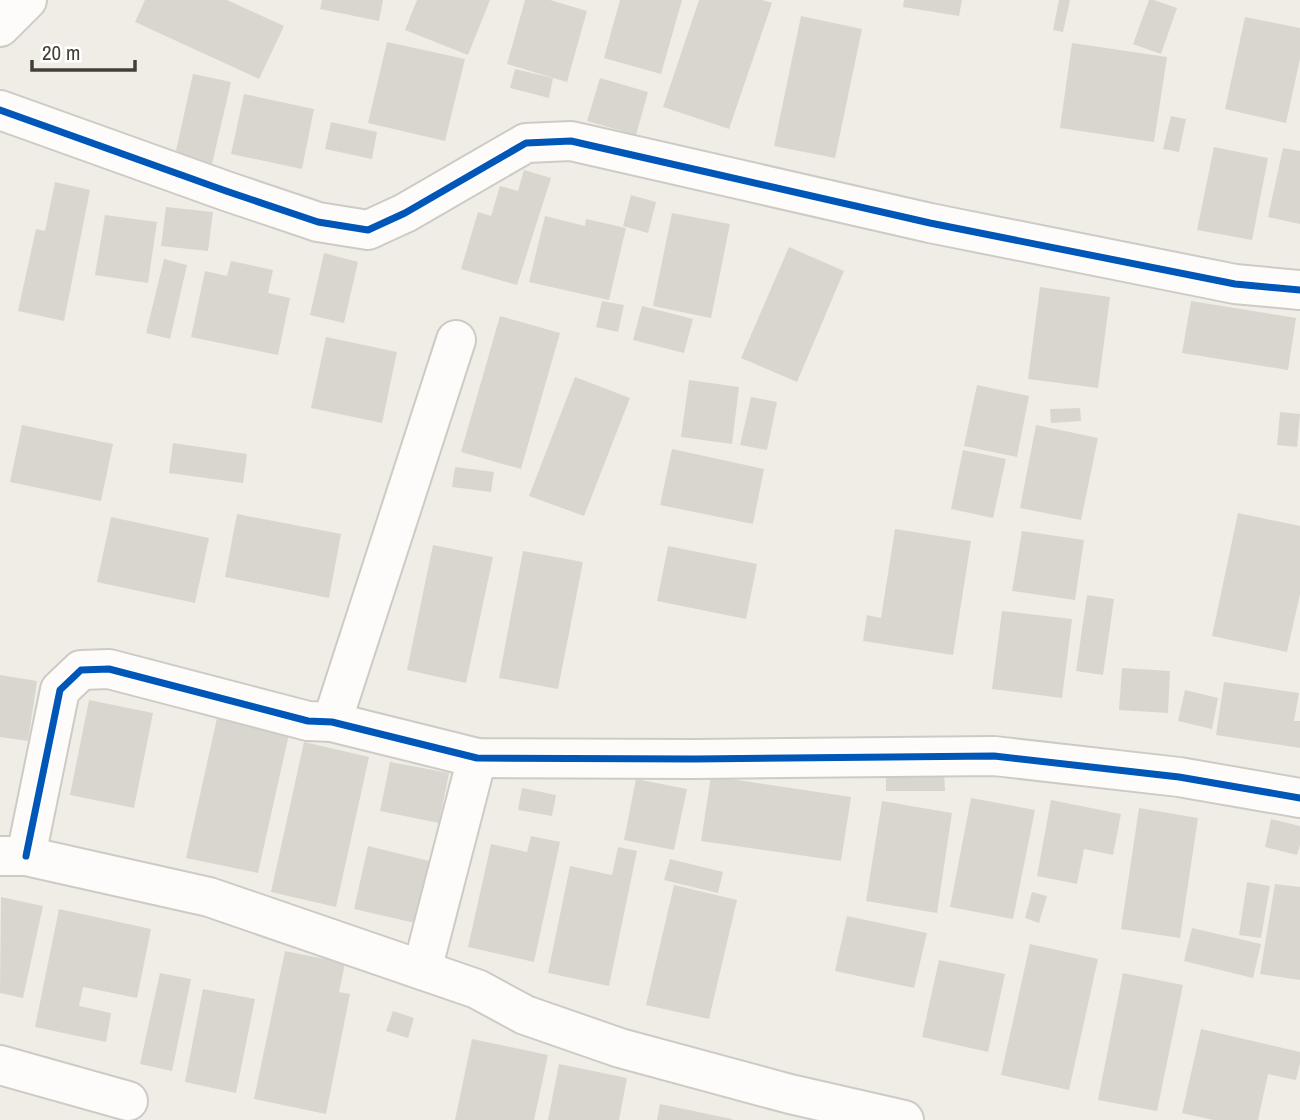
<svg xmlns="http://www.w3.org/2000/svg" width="1300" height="1120" font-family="'Archivo Narrow',sans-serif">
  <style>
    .building { fill: #d9d6cf }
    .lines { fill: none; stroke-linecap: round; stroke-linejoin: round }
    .minor-casing { stroke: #cecbc4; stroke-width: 42 }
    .minor { stroke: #fdfcfb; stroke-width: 38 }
    .cycleway-casing { stroke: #fff; stroke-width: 11 }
    .cycleway { stroke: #0057b8; stroke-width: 7 }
  </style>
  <rect width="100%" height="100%" fill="#f0ede6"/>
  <g class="building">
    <polygon points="145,0 227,0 284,26 259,79 135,22"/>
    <polygon points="322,0 383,0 379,21 320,9"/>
    <polygon points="417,0 490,0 468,55 405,30"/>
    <polygon points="525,0 550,0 587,11 567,82 507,64"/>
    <polygon points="620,0 682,0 661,74 604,58"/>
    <polygon points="699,0 762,0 772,3 729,129 663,107"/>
    <polygon points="904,0 962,0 959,16 903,7"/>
    <polygon points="1059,0 1070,0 1063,32 1053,30"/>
    <polygon points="1149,0 1154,0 1177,8 1161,54 1133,44"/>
    <polygon points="801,16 862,29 835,158 774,146"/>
    <polygon points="1245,17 1300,28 1300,59 1286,123 1225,109"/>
    <polygon points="387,42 465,59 445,141 368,123"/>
    <polygon points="1072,43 1167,57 1154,142 1060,128"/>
    <polygon points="515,69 553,78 549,98 510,88"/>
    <polygon points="193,74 231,82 212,164 175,155"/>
    <polygon points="600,78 648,92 636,135 587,121"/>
    <polygon points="244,94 314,109 302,169 231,154"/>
    <polygon points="1171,116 1186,119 1179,152 1163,149"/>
    <polygon points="331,122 377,132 372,159 325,149"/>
    <polygon points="1214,147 1268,158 1252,240 1197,230"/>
    <polygon points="1283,148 1300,151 1300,224 1268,217"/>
    <polygon points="524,170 551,178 517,285 461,269 478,212 491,216 500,186 518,191"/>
    <polygon points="55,182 90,190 64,321 18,311 36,229 45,231"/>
    <polygon points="631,195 656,202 648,233 623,226"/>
    <polygon points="166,207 213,212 208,251 161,246"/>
    <polygon points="672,213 730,224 711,318 653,306"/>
    <polygon points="105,215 157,222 148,283 95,275"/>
    <polygon points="545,216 585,226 586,219 626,228 609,300 529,282"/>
    <polygon points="789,247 844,271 797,382 741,358"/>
    <polygon points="324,253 358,262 344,323 310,315"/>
    <polygon points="164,259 187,265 170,339 146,333"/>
    <polygon points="231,261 273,270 268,293 290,298 278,355 191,337 205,271 227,276"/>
    <polygon points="1040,287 1110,297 1098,388 1028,379"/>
    <polygon points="602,301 624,305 618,332 596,327"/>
    <polygon points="1191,301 1296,318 1288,370 1182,353"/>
    <polygon points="642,306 693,319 684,353 633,340"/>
    <polygon points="500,316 560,333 521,469 461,452"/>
    <polygon points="326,337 397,352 382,423 311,408"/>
    <polygon points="575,377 630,398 584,516 529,496"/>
    <polygon points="689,380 739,387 732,444 681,437"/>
    <polygon points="977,385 1029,396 1017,457 964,446"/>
    <polygon points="751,397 777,402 767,450 740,445"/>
    <polygon points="1080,408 1081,421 1051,423 1050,409"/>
    <polygon points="1280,412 1300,414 1297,447 1277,445"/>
    <polygon points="22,425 113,444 101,501 10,482"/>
    <polygon points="1036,425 1098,438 1081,520 1020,508"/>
    <polygon points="173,443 247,454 243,483 169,473"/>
    <polygon points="672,449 764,469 753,524 660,505"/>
    <polygon points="963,450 1006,459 993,518 951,509"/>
    <polygon points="455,467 494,472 491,492 452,487"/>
    <polygon points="1238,513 1300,526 1300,594 1287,652 1212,636"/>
    <polygon points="237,514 341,534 329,598 225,577"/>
    <polygon points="111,517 209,538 195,603 97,582"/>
    <polygon points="895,529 971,541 953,655 863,641 867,615 881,618"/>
    <polygon points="1022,531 1084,540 1075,600 1012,591"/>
    <polygon points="433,545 493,557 466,683 407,670"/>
    <polygon points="668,546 757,564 746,619 657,601"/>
    <polygon points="523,551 583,562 558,689 499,678"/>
    <polygon points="1087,595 1114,599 1103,675 1076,671"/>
    <polygon points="1002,611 1072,619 1062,698 992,689"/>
    <polygon points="1122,668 1170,671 1168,713 1119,710"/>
    <polygon points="0,675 37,681 28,741 0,737"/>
    <polygon points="1224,682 1299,693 1294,721 1300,721 1300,748 1216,735"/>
    <polygon points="1185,690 1218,698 1212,729 1178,721"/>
    <polygon points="89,700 153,713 134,808 70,795"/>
    <polygon points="217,718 289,734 258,873 186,858"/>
    <polygon points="304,742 369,757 336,907 271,892"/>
    <polygon points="390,762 449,773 439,823 380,811"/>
    <polygon points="886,768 944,769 945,791 886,791"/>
    <polygon points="711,776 851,797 841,861 701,841"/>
    <polygon points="636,779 687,789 674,850 624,840"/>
    <polygon points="522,788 556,795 552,816 518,810"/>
    <polygon points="971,798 1035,810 1013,919 950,907"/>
    <polygon points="1051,800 1121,814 1113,855 1084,849 1077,884 1037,876"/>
    <polygon points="882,801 952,813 937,913 866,901"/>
    <polygon points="1139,808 1198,818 1180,938 1121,929"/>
    <polygon points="1271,819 1300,826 1300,845 1297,855 1265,847"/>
    <polygon points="531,836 560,842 534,962 468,947 491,844 527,852"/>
    <polygon points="368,846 429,861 415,923 354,909"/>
    <polygon points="618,847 637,851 609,986 548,973 570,866 612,875"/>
    <polygon points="670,859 723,872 718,893 664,880"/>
    <polygon points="1247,882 1270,886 1261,938 1239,935"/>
    <polygon points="1275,884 1300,887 1300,980 1260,974"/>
    <polygon points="674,885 737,900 709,1019 646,1005"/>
    <polygon points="1032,892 1047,896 1039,923 1025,918"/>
    <polygon points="1,897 43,906 23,998 0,993"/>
    <polygon points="59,909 151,929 137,998 83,987 79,1006 111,1013 106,1042 35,1027"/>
    <polygon points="847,916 927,933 914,988 835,971"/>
    <polygon points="1192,928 1261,944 1253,978 1184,961"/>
    <polygon points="1030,944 1098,959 1069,1090 1001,1075"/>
    <polygon points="285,951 345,963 339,992 350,994 326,1114 254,1099"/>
    <polygon points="939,960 1005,974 988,1052 922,1037"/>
    <polygon points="160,973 191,979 172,1071 140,1064"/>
    <polygon points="1123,973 1183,985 1157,1111 1098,1100"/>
    <polygon points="203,989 255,999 236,1093 185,1082"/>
    <polygon points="393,1011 414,1018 408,1038 386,1031"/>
    <polygon points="1201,1029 1300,1052 1300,1063 1296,1080 1268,1074 1258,1120 1213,1120 1182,1113"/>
    <polygon points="472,1039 548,1055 534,1120 455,1120"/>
    <polygon points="559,1064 627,1078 619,1120 548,1120"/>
    <polygon points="660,1104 732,1119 732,1120 657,1120"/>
  </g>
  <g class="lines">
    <g class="minor-casing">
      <g id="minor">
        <polyline points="0,27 27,0"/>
        <polyline points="0,110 226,191 318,222 368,230 405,213 526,143 571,141 930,223 1235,284 1300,290"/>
        <polyline points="332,722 456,340"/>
        <polyline points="2,856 26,856 209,897 477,989 525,1015 620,1048 790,1094 904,1120"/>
        <polyline points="26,856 60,690 81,670 109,669 308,721 332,722 477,758 695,759 994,756 1179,777 1300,798"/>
        <polyline points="422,970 477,758"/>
        <polyline points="0,1065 128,1101"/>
      </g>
    </g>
    <use href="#minor" class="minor"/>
    <g class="cycleway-casing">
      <g id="cycleway">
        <polyline points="0,110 226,191 318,222 368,230 405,213 526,143 571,141 930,223 1235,284 1300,290"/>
        <polyline points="26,856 60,690 81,670 109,669 308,721 332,722 477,758 695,759 994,756 1179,777 1300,798"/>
      </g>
    </g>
    <use href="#cycleway" class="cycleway"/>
  </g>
  <path d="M32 60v10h103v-10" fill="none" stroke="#453f33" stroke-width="3.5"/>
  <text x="42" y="60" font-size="21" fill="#453f33" stroke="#ffffff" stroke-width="5" paint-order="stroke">20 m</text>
</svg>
